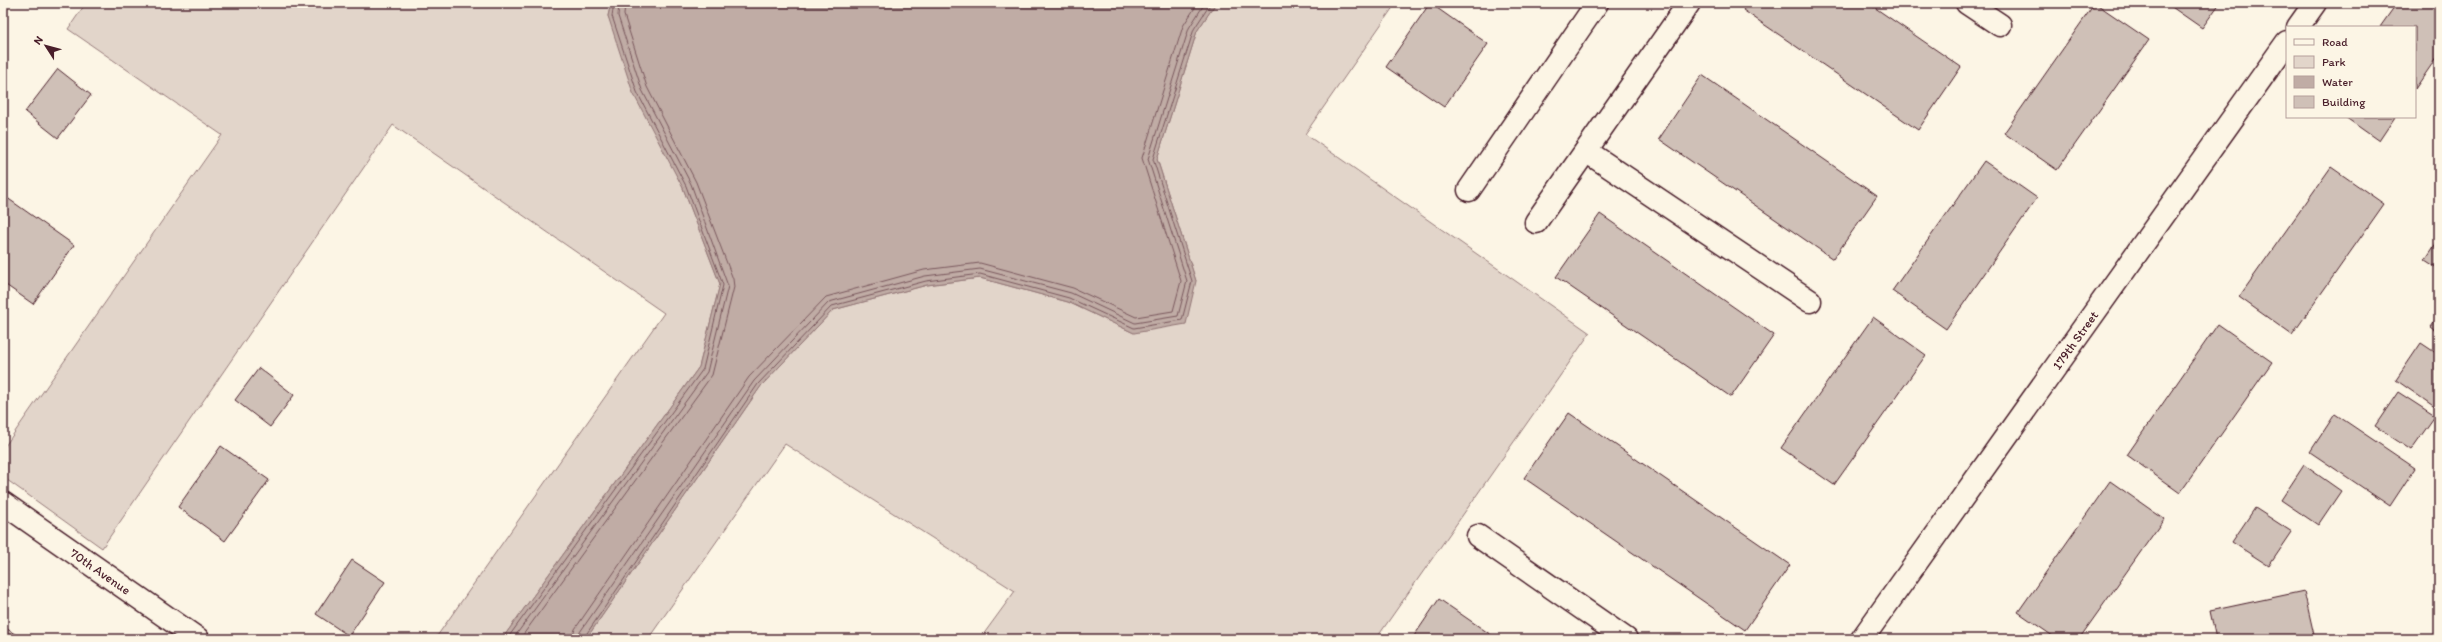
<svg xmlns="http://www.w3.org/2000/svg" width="2442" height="642" font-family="Itim,sans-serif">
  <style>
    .green { fill: #e2d5ca; stroke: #967a7a }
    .water { fill: #c0aca5; stroke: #917474 }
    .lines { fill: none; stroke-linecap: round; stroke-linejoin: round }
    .shore { stroke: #79575c; stroke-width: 1 }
    .building { fill: #cfc0b7; stroke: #4a1f2b }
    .minor-casing { stroke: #4a1f2b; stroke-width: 25 }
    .minor { stroke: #fcf5e5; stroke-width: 22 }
    .labels { text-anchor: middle; stroke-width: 3; stroke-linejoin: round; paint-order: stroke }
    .street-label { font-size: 13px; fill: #4a1f2b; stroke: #fcf5e5 }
  </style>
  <rect width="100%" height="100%" fill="#fcf5e5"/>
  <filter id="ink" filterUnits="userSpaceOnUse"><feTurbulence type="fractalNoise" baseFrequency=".025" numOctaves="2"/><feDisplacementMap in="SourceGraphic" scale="8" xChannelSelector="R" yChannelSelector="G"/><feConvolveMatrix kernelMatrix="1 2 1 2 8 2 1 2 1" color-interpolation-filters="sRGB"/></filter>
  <g filter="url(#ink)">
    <g class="green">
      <polygon points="86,3 611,3 608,16 683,188 720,284 699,367 502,639 435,639 664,313 393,125 102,548 3,477 3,449 222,135 68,29"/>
      <polygon points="1216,3 1396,3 1305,134 1590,333 1376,639 980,639 1015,591 785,444 648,639 586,639 761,386 833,310 927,285 980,278 1068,302 1134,333 1196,281 1157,159 1197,31"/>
    </g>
    <polygon class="water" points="611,3 1216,3 1197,31 1157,159 1196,281 1186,324 1134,333 1068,302 980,278 927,285 833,310 761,386 586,639 502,639 699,367 720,284 683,188 633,93 608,16"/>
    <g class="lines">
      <g class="shore">
        <polyline points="507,639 703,369 723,285 686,186 637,92 612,16 614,3"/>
        <polyline points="513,639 707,372 728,286 691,184 642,90 618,16 619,3"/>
        <polyline points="520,639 712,375 734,287 733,279 696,182 647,87 624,15 625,3"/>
        <polyline points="572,639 575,629 749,377 826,297 924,270 980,263 1073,288 1136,317 1173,311 1181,281 1142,158 1183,26 1198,3"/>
        <polyline points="578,639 580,632 754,381 829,302 925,276 980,269 1071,293 1135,323 1178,316 1187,281 1148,159 1189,28 1205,3"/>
        <polyline points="583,639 758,384 832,306 926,281 980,274 1069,298 1134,328 1182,320 1192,281 1153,159 1194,29 1211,3"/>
      </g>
    </g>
    <g class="building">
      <polygon points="1430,3 1488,44 1444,107 1386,67"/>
      <polygon points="1748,3 1868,3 1961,67 1918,130 1743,10"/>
      <polygon points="2095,3 2149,40 2057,170 2004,133"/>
      <polygon points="2166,3 2220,3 2202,28"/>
      <polygon points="2397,3 2439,3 2439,54 2415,89 2415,27 2380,27"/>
      <polygon points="58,69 91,95 58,138 25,112"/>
      <polygon points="1702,75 1877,196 1833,259 1659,139"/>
      <polygon points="2345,117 2395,117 2379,141"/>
      <polygon points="1984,161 2037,198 1946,329 1892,291"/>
      <polygon points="2331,167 2384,204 2292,335 2239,297"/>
      <polygon points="3,195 74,245 33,304 3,283"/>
      <polygon points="1600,214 1774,335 1731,397 1556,277"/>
      <polygon points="2439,239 2439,269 2425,260"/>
      <polygon points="2439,316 2439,333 2431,327"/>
      <polygon points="1873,317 1926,355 1834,485 1781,448"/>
      <polygon points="2218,324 2272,362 2180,493 2127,455"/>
      <polygon points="2421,343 2439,355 2439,410 2396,380"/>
      <polygon points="259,368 294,395 270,427 235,400"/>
      <polygon points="2398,392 2435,416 2411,450 2375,426"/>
      <polygon points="1569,413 1790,565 1745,630 1524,478"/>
      <polygon points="2335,414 2415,468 2390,506 2310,452"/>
      <polygon points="221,446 269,480 225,541 178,507"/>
      <polygon points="2304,465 2341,491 2318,525 2281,500"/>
      <polygon points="2110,481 2164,519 2079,639 2057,639 2018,612"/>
      <polygon points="2255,508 2292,532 2269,566 2232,542"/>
      <polygon points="352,560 385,582 349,636 316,614"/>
      <polygon points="2304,591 2314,635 2296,639 2216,639 2210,611"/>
      <polygon points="1439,599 1497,639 1412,639"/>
      <polygon points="3,626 22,639 3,639"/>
    </g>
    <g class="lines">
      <g class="minor-casing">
        <g id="minor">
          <polyline points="1967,3 2000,25"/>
          <polyline points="2298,27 2315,3"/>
          <polyline points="1586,151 1810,301"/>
          <polyline points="1469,190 1597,3"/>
          <polyline points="1536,222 1689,3"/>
          <path id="s1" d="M3 503 198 639"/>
          <polyline points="1478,536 1626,639"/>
          <path id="s2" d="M1862 639 2287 42"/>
        </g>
      </g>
      <use href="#minor" class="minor"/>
    </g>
  </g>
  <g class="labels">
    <g class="street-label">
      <text dy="5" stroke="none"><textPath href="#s2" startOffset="367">179th Street</textPath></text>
      <text dy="5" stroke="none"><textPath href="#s1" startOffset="119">70th Avenue</textPath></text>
    </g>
  </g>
  <rect width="2442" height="642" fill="none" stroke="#fcf5e5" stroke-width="16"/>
  <rect x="8" y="8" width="2426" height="626" fill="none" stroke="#4a1f2b" stroke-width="1.5" filter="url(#ink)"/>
  <rect x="2286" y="26" width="130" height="92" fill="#fcf5e5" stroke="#b59f9b"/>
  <rect x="2294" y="39" width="20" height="6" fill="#fcf5e5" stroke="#b59f9b"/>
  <text x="2322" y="46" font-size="12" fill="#4a1f2b">Road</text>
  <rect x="2294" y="56" width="20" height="12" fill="#e2d5ca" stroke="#b59f9b"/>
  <text x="2322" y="66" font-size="12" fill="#4a1f2b">Park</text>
  <rect x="2294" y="76" width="20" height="12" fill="#c0aca5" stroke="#b59f9b"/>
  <text x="2322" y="86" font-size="12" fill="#4a1f2b">Water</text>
  <rect x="2294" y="96" width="20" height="12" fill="#cfc0b7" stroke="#b59f9b"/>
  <text x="2322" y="106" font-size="12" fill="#4a1f2b">Building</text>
  <g transform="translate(46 46) rotate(306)" stroke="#fcf5e5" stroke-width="3" paint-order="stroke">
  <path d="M0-3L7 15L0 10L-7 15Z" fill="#4a1f2b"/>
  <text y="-6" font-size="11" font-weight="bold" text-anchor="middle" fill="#4a1f2b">N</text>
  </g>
</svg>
